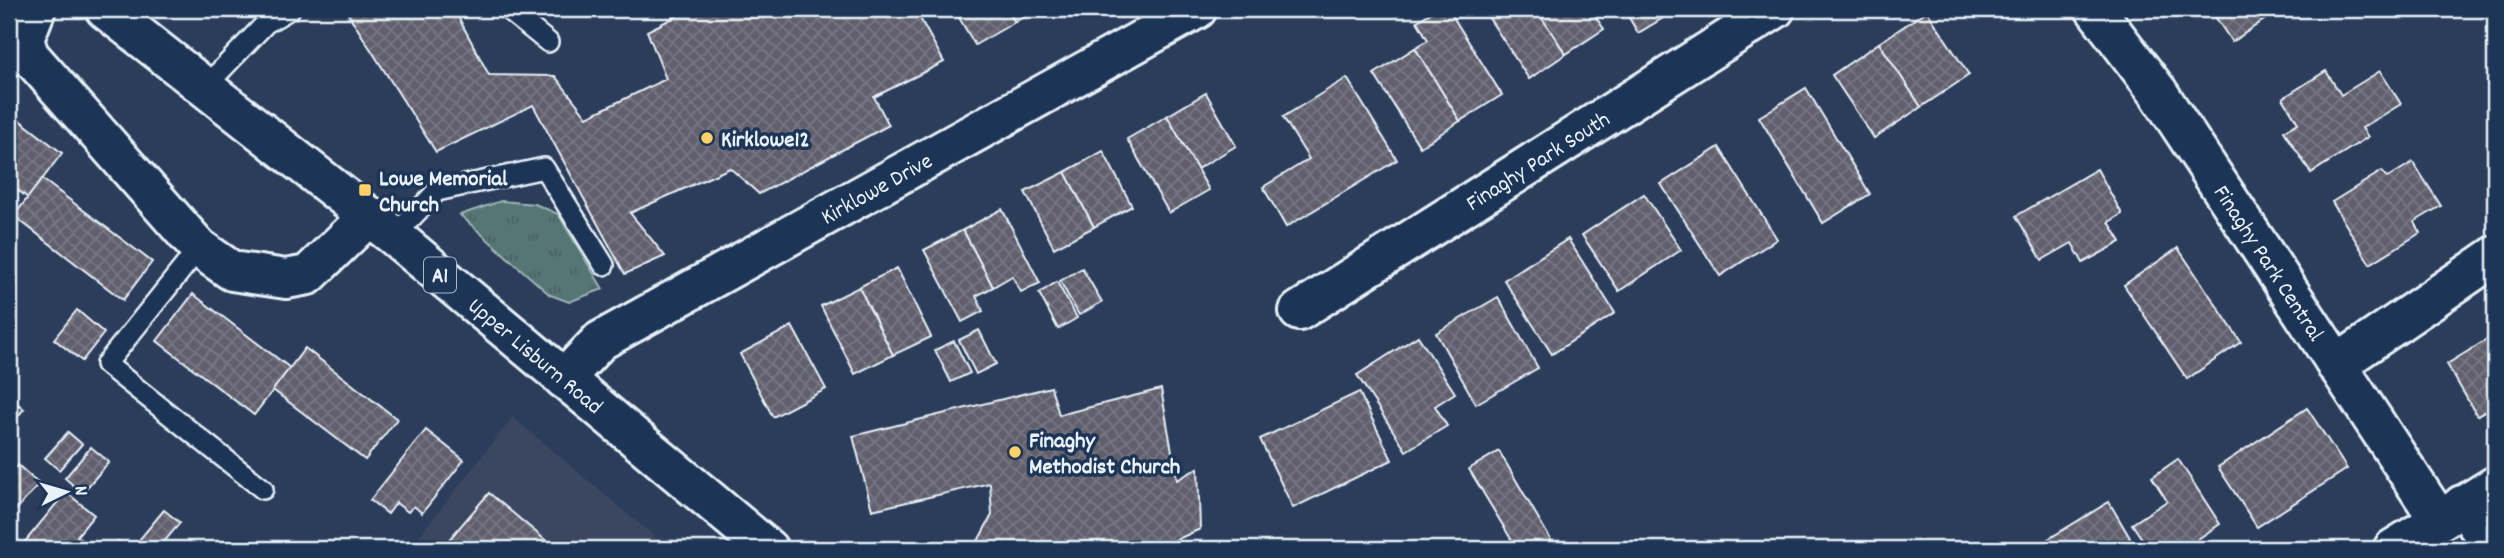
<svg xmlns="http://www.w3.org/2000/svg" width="2504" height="558" font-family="Dekko,sans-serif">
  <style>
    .built { fill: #3b4760 }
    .grass { fill: url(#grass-tufts); stroke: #9eb4b6; stroke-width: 2 }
    .building { fill: url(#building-cross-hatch); stroke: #e8f1f8; stroke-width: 2 }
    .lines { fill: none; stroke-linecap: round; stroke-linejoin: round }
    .lane-casing { stroke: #e8f1f8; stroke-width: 24 }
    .street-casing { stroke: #e8f1f8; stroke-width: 44 }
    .secondary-casing { stroke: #e8f1f8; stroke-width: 44 }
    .primary-casing { stroke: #e8f1f8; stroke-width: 44 }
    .lane { stroke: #1d3557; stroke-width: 19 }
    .street { stroke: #1d3557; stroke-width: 38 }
    .secondary { stroke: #1d3557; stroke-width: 38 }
    .primary { stroke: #1d3557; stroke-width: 38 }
    .poi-dot { fill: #ffd166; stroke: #1d3557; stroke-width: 2.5 }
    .labels { text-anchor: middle; stroke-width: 7; stroke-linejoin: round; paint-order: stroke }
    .shield { fill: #1d3557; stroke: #abb9c8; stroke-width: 2 }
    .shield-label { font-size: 21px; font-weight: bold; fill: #e8f1f8 }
    .poi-label { font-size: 23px; font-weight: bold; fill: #e8f1f8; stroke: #1d3557; text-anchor: start }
    .street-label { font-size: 23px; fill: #e8f1f8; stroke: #1d3557 }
  </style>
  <defs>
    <pattern id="grass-tufts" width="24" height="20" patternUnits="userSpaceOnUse" patternTransform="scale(1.75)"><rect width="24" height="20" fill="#547675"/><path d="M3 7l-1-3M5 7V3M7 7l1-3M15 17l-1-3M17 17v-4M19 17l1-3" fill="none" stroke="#4d5f60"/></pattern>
    <pattern id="building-cross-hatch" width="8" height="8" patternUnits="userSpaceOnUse" patternTransform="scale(1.75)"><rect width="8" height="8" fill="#615f6c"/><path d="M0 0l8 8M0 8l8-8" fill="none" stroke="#787682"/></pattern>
  </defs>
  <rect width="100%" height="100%" fill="#2b3d5b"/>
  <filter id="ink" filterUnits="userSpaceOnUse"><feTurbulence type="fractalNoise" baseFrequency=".0143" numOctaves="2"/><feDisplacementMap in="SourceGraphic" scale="14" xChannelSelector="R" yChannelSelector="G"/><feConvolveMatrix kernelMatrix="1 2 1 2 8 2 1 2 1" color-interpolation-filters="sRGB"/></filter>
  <g filter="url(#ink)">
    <polygon class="built" points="513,417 669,549 409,549"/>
    <polygon class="grass" points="501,201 535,204 558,214 603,289 569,302 550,295 460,215"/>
    <g class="building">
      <polygon points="345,9 454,9 489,75 555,76 587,117 666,79 647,31 691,9 915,9 944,62 874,97 889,125 759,194 730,168 630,213 665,256 625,274 533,105 436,152"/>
      <polygon points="954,9 1007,9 1015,22 975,45"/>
      <polygon points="1007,9 1038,9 1015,22"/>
      <polygon points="1437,9 1448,9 1502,95 1460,121 1415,48 1428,40 1417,21"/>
      <polygon points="1483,9 1536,9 1566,54 1529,79"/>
      <polygon points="1536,9 1590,9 1604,29 1566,54"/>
      <polygon points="1624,9 1678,9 1638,33"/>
      <polygon points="2210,9 2280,9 2232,42"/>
      <polygon points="1927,11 1969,75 1921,107 1879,43"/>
      <polygon points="1879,43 1921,107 1874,138 1832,75"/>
      <polygon points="1415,48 1460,121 1420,147 1374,74"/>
      <polygon points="2326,71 2341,95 2380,71 2401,104 2362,128 2368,137 2311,173 2284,131 2298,123 2283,98"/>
      <polygon points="1347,78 1397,160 1286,227 1263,187 1309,159 1283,117"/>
      <polygon points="1806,88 1870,194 1823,223 1759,117"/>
      <polygon points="1206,93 1236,146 1197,169 1167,116"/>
      <polygon points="9,112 62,153 28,198 9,183"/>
      <polygon points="1167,116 1209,190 1169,213 1127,139"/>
      <polygon points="1719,147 1777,239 1720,276 1661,184"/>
      <polygon points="1103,151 1132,206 1094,227 1065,172"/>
      <polygon points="2413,162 2441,206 2414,222 2420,233 2370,264 2332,202 2382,171 2387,178"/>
      <polygon points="2097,169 2122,214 2109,222 2121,242 2083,263 2072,243 2042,260 2016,216"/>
      <polygon points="1065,172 1094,227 1054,248 1025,192"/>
      <polygon points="42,179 152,262 123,300 14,216"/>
      <polygon points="1644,194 1681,250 1619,291 1582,235"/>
      <polygon points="1002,209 1040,283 1021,292 1012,276 993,287 963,230"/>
      <polygon points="963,230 993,287 976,296 983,311 962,322 924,250"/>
      <polygon points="1568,239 1615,313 1552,354 1504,280"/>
      <polygon points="2178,248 2241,342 2187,379 2124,285"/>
      <polygon points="897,268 931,337 893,355 859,287"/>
      <polygon points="1082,268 1102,302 1079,315 1060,281"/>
      <polygon points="1057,282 1077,318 1058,329 1039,293"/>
      <polygon points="859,287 893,355 855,374 821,306"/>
      <polygon points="193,294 290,368 254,415 157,341"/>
      <polygon points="1498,297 1538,368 1476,404 1436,333"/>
      <polygon points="77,310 104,333 82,361 54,339"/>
      <polygon points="792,326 826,389 773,417 740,354"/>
      <polygon points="979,330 996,364 976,374 959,340"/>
      <polygon points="1418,336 1455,393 1435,406 1447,426 1406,451 1357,375"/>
      <polygon points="2493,336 2495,406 2477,416 2447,364"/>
      <polygon points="954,341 970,373 951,382 935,350"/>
      <polygon points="305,348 397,419 365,460 273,390"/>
      <polygon points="1051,387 1059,415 1161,389 1177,480 1198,468 1200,529 1156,549 962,549 978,541 992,515 990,483 872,510 853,436"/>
      <polygon points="1359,392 1392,460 1293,508 1260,439"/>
      <polygon points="9,397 24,409 9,427"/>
      <polygon points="2307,408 2347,469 2257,527 2218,467"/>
      <polygon points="426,430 464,460 422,513 414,506 408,512 396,503 388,514 370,500"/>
      <polygon points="68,432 82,444 59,470 45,458"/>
      <polygon points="91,447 109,462 82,493 65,478"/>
      <polygon points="1499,451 1555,547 1551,549 1517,549 1469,469"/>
      <polygon points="2178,459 2220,524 2198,539 2202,547 2198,549 2149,549 2132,524 2167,501 2152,477"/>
      <polygon points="18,465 39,484 9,518 9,475"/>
      <polygon points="66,492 94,515 77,536 85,543 80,549 19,549"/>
      <polygon points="489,493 556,549 441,549"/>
      <polygon points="2109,502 2130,538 2115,549 2032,549"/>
      <polygon points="164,510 180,523 158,549 150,549 139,540"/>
      <polygon points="118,541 129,549 111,549"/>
    </g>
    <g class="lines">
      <g class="lane-casing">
        <g id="lane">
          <polyline points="507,9 548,42"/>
          <polyline points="205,87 266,23 290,9"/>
          <polyline points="394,236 437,191 544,168 604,265"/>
          <polyline points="199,248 106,364 263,489"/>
        </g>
      </g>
      <g class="street-casing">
        <g id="street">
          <polyline points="36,9 24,39 29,55 199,248 232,271 286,279 308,275 369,216"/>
          <path id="s1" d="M2095 9 2158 92 2439 520"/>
          <path id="s2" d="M1299 311 1775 9"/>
          <polyline points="2336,365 2495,256"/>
          <path id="s3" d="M564 379 600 341 1197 9"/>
          <polyline points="2462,505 2495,548"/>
        </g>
      </g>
      <g class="secondary-casing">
        <polyline id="secondary" points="2393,549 2495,486"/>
      </g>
      <g class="primary-casing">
        <g id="primary">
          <path id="s4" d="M105 9 394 236 768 549"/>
        </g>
      </g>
      <use href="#lane" class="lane"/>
      <use href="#street" class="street"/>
      <use href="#secondary" class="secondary"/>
      <use href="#primary" class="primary"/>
    </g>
  </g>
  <g class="poi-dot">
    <circle cx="707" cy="138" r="7"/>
    <rect x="358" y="183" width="14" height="14" rx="3.5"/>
    <circle cx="1015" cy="452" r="7"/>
  </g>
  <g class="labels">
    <rect class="shield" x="424" y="257.5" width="32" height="35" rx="5"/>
    <g class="shield-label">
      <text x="440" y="282">A1</text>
    </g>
    <g class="poi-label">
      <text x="721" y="146">Kirklowe12</text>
      <text x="379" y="185">Lowe Memorial<tspan x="379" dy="26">Church</tspan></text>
      <text x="1029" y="447">Finaghy<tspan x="1029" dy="26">Methodist Church</tspan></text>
    </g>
    <g class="street-label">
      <text dy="8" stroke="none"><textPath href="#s2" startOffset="282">Finaghy Park South</textPath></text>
      <text dy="8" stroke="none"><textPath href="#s3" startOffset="368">Kirklowe Drive</textPath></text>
      <text dy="8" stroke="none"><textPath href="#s1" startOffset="308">Finaghy Park Central</textPath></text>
      <text dy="8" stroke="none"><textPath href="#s4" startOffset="553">Upper Lisburn Road</textPath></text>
    </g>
  </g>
  <rect width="2504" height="558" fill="none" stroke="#1d3557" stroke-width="35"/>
  <rect x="18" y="18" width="2469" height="523" fill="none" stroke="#e8f1f8" stroke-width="2.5" filter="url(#ink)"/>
  <g transform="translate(66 492) rotate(85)" stroke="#1d3557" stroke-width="5" paint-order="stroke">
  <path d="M0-5L12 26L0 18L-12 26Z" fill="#e8f1f8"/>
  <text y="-10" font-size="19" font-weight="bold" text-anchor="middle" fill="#e8f1f8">N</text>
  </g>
</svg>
